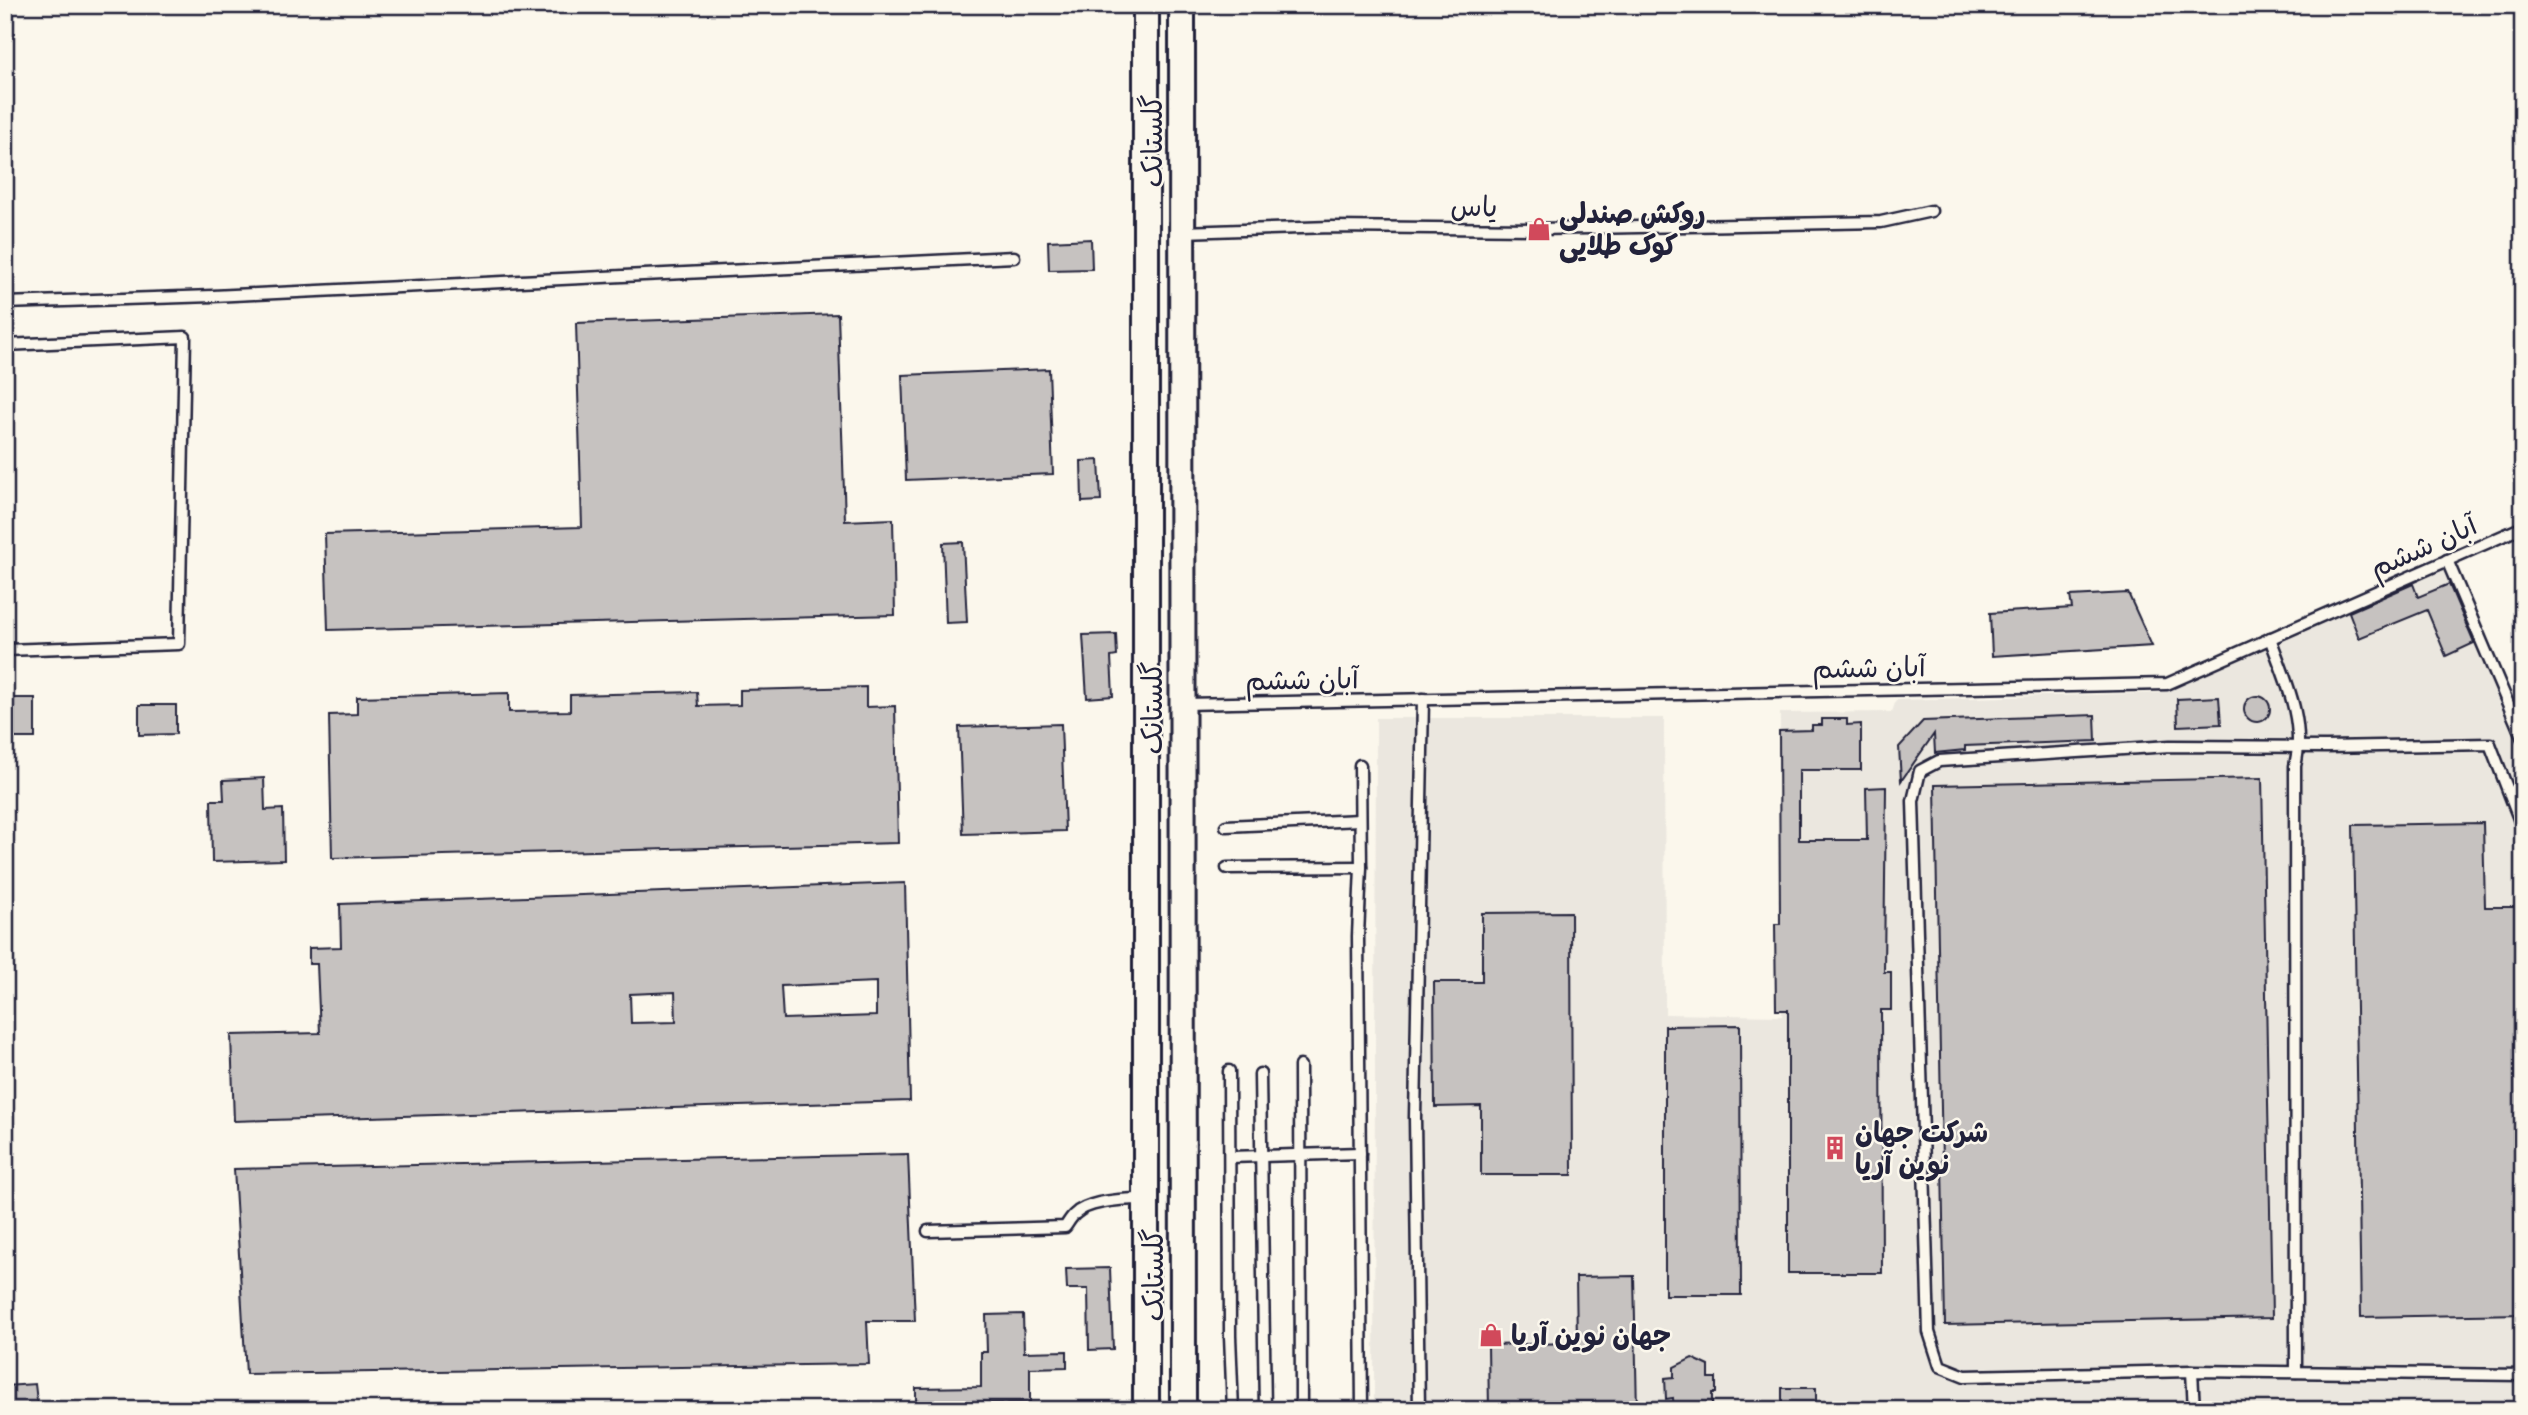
<svg xmlns="http://www.w3.org/2000/svg" width="2528" height="1415" font-family="'Indie Flower','Playpen Sans Arabic',sans-serif">
  <style>
    .built { fill: #ebe7df }
    .building { fill: #c6c2c0; stroke: #22223b; stroke-width: 2; fill-rule: evenodd }
    .lines { fill: none; stroke-linecap: round; stroke-linejoin: round }
    .service-casing { stroke: #22223b; stroke-width: 15 }
    .tertiary-casing { stroke: #22223b; stroke-width: 30 }
    .service { stroke: #fbf7ec; stroke-width: 10 }
    .tertiary { stroke: #fbf7ec; stroke-width: 24 }
    .labels { text-anchor: middle; stroke-width: 5; stroke-linejoin: round; paint-order: stroke }
    .street-label { font-size: 28px; fill: #22223b; stroke: #fbf7ec }
    .poi-label { font-size: 28px; font-weight: bold; fill: #22223b; stroke: #fbf7ec; text-anchor: start }
  </style>
  <rect width="100%" height="100%" fill="#fbf7ec"/>
  <filter id="ink" filterUnits="userSpaceOnUse"><feTurbulence type="fractalNoise" baseFrequency=".0143" numOctaves="2"/><feDisplacementMap in="SourceGraphic" scale="14" xChannelSelector="R" yChannelSelector="G"/><feConvolveMatrix kernelMatrix="1 2 1 2 8 2 1 2 1" color-interpolation-filters="sRGB"/></filter>
  <g filter="url(#ink)">
    <polygon class="built" points="2445,570 2523,760 2523,1410 1374,1410 1376,718 1664,718 1665,1014 1782,1016 1780,713 1892,712 1896,700 2159,693"/>
    <g class="building">
      <polygon points="1091,239 1092,269 1049,270 1048,241"/>
      <polygon points="838,314 845,521 893,519 895,615 328,630 325,534 582,527 576,323"/>
      <polygon points="1049,369 1053,474 906,480 902,375"/>
      <polygon points="1099,460 1101,501 1082,502 1081,461"/>
      <polygon points="963,542 967,622 946,623 943,543"/>
      <polygon points="2413,584 2418,597 2449,584 2474,643 2446,656 2427,610 2359,638 2349,612"/>
      <polygon points="2128,593 2152,646 1992,656 1990,613 2072,608 2070,596"/>
      <polygon points="1116,634 1117,656 1111,657 1113,696 1087,698 1083,635"/>
      <polygon points="866,687 866,707 895,706 898,843 332,858 329,715 357,714 357,697 509,693 509,712 570,711 570,695 697,692 698,706 740,705 740,690"/>
      <circle cx="2257" cy="709" r="13"/>
      <polygon points="2219,697 2221,724 2178,726 2177,699"/>
      <rect x="5" y="698" width="30" height="40"/>
      <polygon points="139,705 176,705 176,734 139,735"/>
      <polygon points="2095,715 2096,741 1965,746 1965,750 1935,753 1934,734 1901,781 1899,747 1923,721"/>
      <polygon points="1822,719 1847,719 1847,725 1861,724 1861,770 1799,770 1799,840 1867,840 1866,788 1886,787 1884,972 1891,972 1891,1010 1881,1010 1882,1273 1788,1273 1788,1010 1776,1010 1775,924 1780,924 1779,731 1812,730 1812,725 1822,725"/>
      <polygon points="1061,724 1065,831 963,834 959,727"/>
      <polygon points="264,778 265,810 283,809 284,860 212,862 211,800 224,800 223,780"/>
      <polygon points="2262,778 2272,1318 1945,1325 1935,785"/>
      <polygon points="2483,823 2485,907 2523,907 2523,1314 2361,1317 2353,825"/>
      <path d="M905 883 910 1101 234 1121 231 1035 320 1033 317 964H309V948L341 947 340 904ZM876 982V1016L783 1019 781 986ZM675 992 676 1022 631 1023 630 994Z"/>
      <polygon points="1571,912 1572,1175 1481,1175 1481,1106 1435,1107 1434,982 1482,982 1482,913"/>
      <polygon points="1740,1025 1741,1295 1665,1295 1665,1026"/>
      <polygon points="908,1154 915,1321 867,1321 869,1364 246,1374 234,1169"/>
      <polygon points="1110,1268 1113,1349 1089,1350 1088,1289 1067,1289 1066,1269"/>
      <polygon points="1634,1276 1637,1410 1489,1410 1488,1345 1577,1343 1576,1277"/>
      <polygon points="1023,1314 1024,1352 1067,1351 1067,1367 1030,1368 1030,1402 982,1403 981,1410 916,1410 916,1388 981,1387 981,1352 987,1352 986,1315"/>
      <polygon points="1692,1358 1709,1366 1709,1378 1716,1378 1716,1393 1712,1393 1712,1405 1706,1410 1674,1410 1673,1398 1666,1399 1665,1378 1674,1377 1674,1367"/>
      <polygon points="35,1384 38,1410 5,1410 5,1386"/>
      <rect x="1782" y="1388" width="34" height="22"/>
    </g>
    <g class="lines">
      <g class="service-casing">
        <g id="service">
          <polyline points="1183,232 1331,227 1539,229 1881,222 1931,211"/>
          <polyline points="5,303 213,296 1014,257"/>
          <polyline points="5,345 185,337 179,644 5,650"/>
          <polyline points="2447,560 2523,739"/>
          <path d="M2270 638C2285 679 2306 722 2295 766L2296 1372"/>
          <polyline points="1185,704 2167,684 2523,527"/>
          <polyline points="1360,765 1361,867 1358,936 1362,1410"/>
          <polyline points="1226,826 1360,820"/>
          <polyline points="2523,829 2490,744 2326,747 2170,746 1939,761 1920,771 1913,801 1929,1332 1940,1366 1965,1376 2192,1371 2523,1375"/>
          <polyline points="1227,868 1361,867"/>
          <polyline points="1300,1066 1301,1410"/>
          <polyline points="1229,1071 1230,1336 1233,1410"/>
          <polyline points="1260,1074 1265,1410"/>
          <polyline points="1230,1157 1360,1153"/>
          <path d="M928 1231 1065 1227C1068 1223 1071 1217 1075 1214 1089 1200 1126 1199 1145 1199"/>
          <polyline points="2192,1371 2194,1410"/>
          <polyline points="1419,1410 1415,1118 1423,699"/>
        </g>
      </g>
      <g class="tertiary-casing">
        <g id="tertiary">
          <polyline points="1182,5 1183,1410"/>
          <polyline points="1146,1410 1146,5"/>
        </g>
      </g>
      <use href="#service" class="service"/>
      <use href="#tertiary" class="tertiary"/>
    </g>
  </g>
  <defs>
    <g id="shop-bare" transform="scale(1.89)"><path d="M-5-2.5h2.3a2.7 3.5 0 0 1 5.4 0H5L5.5 6h-11ZM-1.5-2.5h3a1.5 2.3 0 0 0-3 0Z" fill="#d1495b" stroke="#fbf7ec" stroke-width="2.5" paint-order="stroke"/></g>
    <g id="building-bare" transform="scale(1.89)"><path d="M-4-6H4V6H1V3H-1V6H-4ZM-2.5-4.3h1.7v1.8h-1.7ZM.8-4.3h1.7v1.8H.8ZM-2.5-1h1.7V.8h-1.7ZM.8-1h1.7V.8H.8Z" fill="#d1495b" stroke="#fbf7ec" stroke-width="2.5" paint-order="stroke"/></g>
  </defs>
  <g fill-rule="evenodd">
    <use href="#shop-bare" x="1539" y="229"/>
    <use href="#building-bare" x="1835" y="1148"/>
    <use href="#shop-bare" x="1491" y="1335"/>
  </g>
  <g class="labels">
    <g class="street-label">
      <text transform="translate(1152 141) rotate(-90)" y="10">گلستانک</text>
      <text transform="translate(1474 206) rotate(1)" y="10">یاس</text>
      <text transform="translate(2423 546) rotate(-24)" y="10">آبان ششم</text>
      <text transform="translate(1869 667) rotate(-1)" y="10">آبان ششم</text>
      <text transform="translate(1302 679) rotate(-1)" y="10">آبان ششم</text>
      <text transform="translate(1152 708) rotate(-90)" y="10">گلستانک</text>
      <text transform="translate(1153 1275) rotate(-90)" y="10">گلستانک</text>
    </g>
    <g class="poi-label">
      <text x="1559" y="223">روکش صندلی<tspan x="1559" dy="32">کوک طلایی</tspan></text>
      <text x="1855" y="1142">شرکت جهان<tspan x="1855" dy="32">نوین آریا</tspan></text>
      <text x="1511" y="1345">جهان نوین آریا</text>
    </g>
  </g>
  <rect width="2528" height="1415" fill="none" stroke="#fbf7ec" stroke-width="28"/>
  <rect x="14" y="14" width="2500" height="1387" fill="none" stroke="#22223b" stroke-width="2.5" filter="url(#ink)"/>
</svg>
